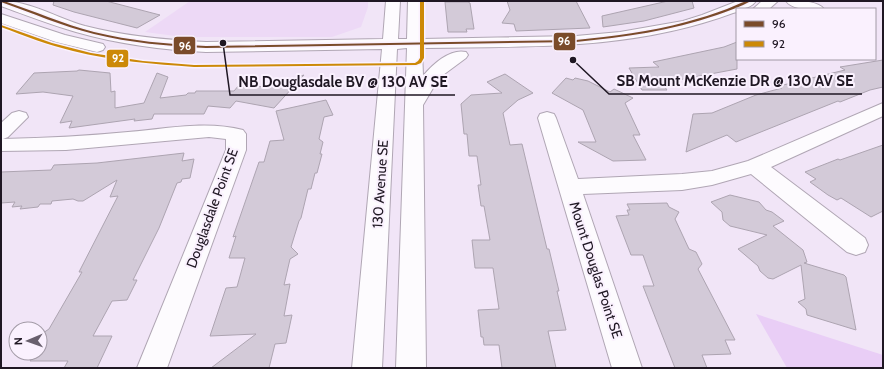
<svg xmlns="http://www.w3.org/2000/svg" width="884" height="369" font-family="Cabin,sans-serif">
  <style>
    .built { fill: #edd9f6 }
    .green { fill: #e9cef6 }
    .building { fill: #d3cad8; stroke: #ada4b1 }
    .lines { fill: none; stroke-linecap: round; stroke-linejoin: round }
    .minor-casing { stroke: #b0a6b4; stroke-width: 2 }
    .minor { fill: #fdfbfe; fill-rule: evenodd }
    .bus-1-casing { stroke: #faf1fe; stroke-width: 3 }
    .bus-2-casing { stroke: #faf1fe; stroke-width: 3 }
    .bus-1 { fill: #7a4b2a; fill-rule: evenodd }
    .bus-2 { fill: #cc8907; fill-rule: evenodd }
    .labels { text-anchor: middle; stroke-width: 4; stroke-linejoin: round; paint-order: stroke }
    .street-label { font-size: 14px; fill: #1f1723; stroke: #faf1fe }
    .leader { fill: none; stroke: #1f1723; stroke-width: 1.5 }
    .callout-dot { fill: #1f1723; stroke: #faf1fe; stroke-width: 1.5 }
    .callout-label { font-size: 15px; text-anchor: middle; font-weight: bold; fill: #1f1723; stroke: #faf1fe; stroke-width: 4; stroke-linejoin: round; paint-order: stroke }
    .line-badge { stroke: #faf1fe; stroke-width: 1.5 }
    .badge-label { font-size: 11px; text-anchor: middle; font-weight: bold; fill: #fff }
  </style>
  <rect width="100%" height="100%" fill="#f1e5f7"/>
  <polygon class="built" points="190,1 368,1 368,7 361,27 332,37 183,37 145,32"/>
  <polygon class="green" points="756,314 883,355 883,368 787,368"/>
  <g class="building">
    <polygon points="54,1 106,1 160,15 137,28 74,12 53,5"/>
    <polygon points="507,1 576,1 590,28 516,31 514,24 502,23 510,10"/>
    <polygon points="668,1 692,1 694,8 644,21 603,27 602,16"/>
    <polygon points="445,2 468,2 470,3 474,29 466,29 467,32 448,32"/>
    <polygon points="737,42 737,69 662,83 667,90 642,90 629,68 659,67 653,62 724,47"/>
    <polygon points="883,60 883,87 870,90 840,102 838,101 736,142 727,135 686,152 693,114 712,113 756,95 782,88 779,86 845,70 840,67"/>
    <polygon points="79,70 110,73 111,92 115,91 115,108 144,103 157,73 168,77 160,98 186,95 188,93 195,93 196,91 234,91 239,85 266,87 272,81 280,82 304,75 274,108 236,101 230,108 208,106 204,114 154,114 152,119 134,121 135,119 69,128 72,121 60,123 73,96 43,92 16,94 34,73 77,71"/>
    <polygon points="505,74 533,93 518,100 503,113 510,145 522,144 547,249 549,249 559,291 557,291 566,330 548,331 556,368 502,368 499,345 484,345 483,337 481,337 478,310 499,309 493,268 475,268 472,240 490,240 484,206 481,206 478,185 481,185 477,156 469,156 467,134 464,134 461,104 471,95 502,93 487,82"/>
    <polygon points="566,78 573,80 575,78 588,81 610,92 614,89 633,98 625,103 640,135 633,135 646,160 613,161 578,142 596,142 583,110 552,93"/>
    <polygon points="326,100 333,115 324,117 319,139 323,142 320,154 322,154 317,173 315,173 311,189 308,189 301,218 299,221 291,247 298,254 290,259 284,285 290,284 284,316 292,315 286,343 275,344 269,368 211,368 256,334 210,336 226,288 237,287 245,258 229,258 236,236 233,237 259,162 264,162 270,141 284,140 276,111"/>
    <polygon points="883,145 883,211 871,217 841,198 837,200 828,195 810,182 816,179 805,172 838,159 840,160"/>
    <polygon points="184,153 182,161 194,159 190,178 182,179 181,182 177,183 159,228 133,280 137,280 127,300 112,301 93,336 112,336 97,368 64,368 68,361 30,361 35,353 40,353 40,335 49,329 82,272 79,272 118,196 110,197 117,180 83,201 78,201 73,199 52,201 51,204 40,204 38,207 20,209 22,206 12,207 15,202 1,203 1,172 51,170 54,165 97,163"/>
    <polygon points="730,195 759,202 766,210 772,212 784,221 773,226 803,250 807,262 804,263 844,275 846,277 856,330 807,315 806,309 798,302 805,299 801,265 773,279 768,278 760,271 758,266 738,249 767,235 730,226 723,220 722,212 711,202"/>
    <polygon points="667,203 669,207 679,212 675,219 689,249 696,252 702,264 698,269 735,340 725,340 731,354 702,355 707,368 675,368 643,286 654,286 643,255 631,255 616,216 629,215 627,210 630,210 627,204"/>
  </g>
  <g class="lines">
    <g class="minor-casing">
      <g id="minor">
        <path d="M1 1C30 1 57 18 85 26 124 36 166 40 206 42L383 39 386 1H400L398 39H407L408 1H422V39L576 36 620 32 683 21 702 15 738 1H756C752 7 744 9 737 9V12L733 13C631 51 529 46 422 48L423 76C432 65 450 48 466 52L468 55 466 58 439 78 423 105 426 368H396L407 48 397 49 382 368H352L382 49 206 52C163 50 118 44 76 32 51 25 26 15 1 6Z"/>
        <polygon points="762,1 778,1 769,9 753,9"/>
        <path d="M786 1C797 1 817 0 824 9 813 9 793 11 786 1Z"/>
        <polygon points="1,14 65,35 103,44 105,47 103,50 97,52 56,42 1,23"/>
        <polygon points="883,103 883,116 771,167 865,238 868,245 865,252 856,255 847,252 751,174 712,185 682,190 583,194 642,368 612,368 538,118 540,114 547,112 554,114 556,118 578,179 682,174 712,171 748,161"/>
        <path d="M19 111 26 113 28 117 8 137 3 139C45 138 86 136 128 132 165 129 206 120 243 130L246 134V150L167 368H137L226 150V139L209 137 66 150 1 151V123L12 113Z"/>
      </g>
    </g>
    <use href="#minor" class="minor"/>
    <g class="bus-1-casing">
      <path id="bus-1" d="M1 1H4C34 11 63 24 94 32 130 41 168 44 206 46L576 40C613 36 650 32 686 22 700 18 714 14 727 9 735 6 742 1 751 1 740 7 728 11 717 15 671 31 624 37 576 42L206 48C168 46 130 43 94 34 62 26 32 13 1 2Z"/>
    </g>
    <g class="bus-2-casing">
      <path id="bus-2" d="M420 1H424V58L421 63 416 65 194 67C154 64 113 61 73 51 48 45 25 36 1 27V25L52 43 91 53 143 61 194 65 415 63 418 61 420 58Z"/>
    </g>
    <use href="#bus-1" class="bus-1"/>
    <use href="#bus-2" class="bus-2"/>
  </g>
  <g class="labels">
    <g class="street-label">
      <text transform="translate(380 184) rotate(-86)" y="5">130 Avenue SE</text>
      <text transform="translate(212 208) rotate(-70)" y="5">Douglasdale Point SE</text>
      <text transform="translate(596 270) rotate(72)" y="5">Mount Douglas Point SE</text>
    </g>
  </g>
  <path class="leader" d="M573 60L609 94H862M223 43L230 95H455"/>
  <g class="callout-dot">
    <circle cx="573" cy="60" r="4"/>
    <circle cx="223" cy="43" r="4"/>
  </g>
  <g class="callout-label">
    <text x="735" y="86">SB Mount McKenzie DR @ 130 AV SE</text>
    <text x="343" y="87">NB Douglasdale BV @ 130 AV SE</text>
  </g>
  <g class="line-badge">
    <rect x="553" y="32" width="23" height="19" rx="4" fill="#7a4b2a"/>
    <rect x="173" y="36" width="23" height="19" rx="4" fill="#7a4b2a"/>
    <rect x="106" y="49" width="23" height="19" rx="4" fill="#cc8907"/>
  </g>
  <g class="badge-label">
    <text x="564" y="45">96</text>
    <text x="185" y="50">96</text>
    <text x="118" y="62">92</text>
  </g>
  <rect width="884" height="369" fill="none" stroke="#1f1723" stroke-width="4"/>
  <rect x="736" y="8" width="140" height="52" fill="#faf1fe" stroke="#a29aa6"/>
  <rect x="744" y="21" width="20" height="6" fill="#7a4b2a" stroke="#a29aa6"/>
  <text x="772" y="28" font-size="12" fill="#1f1723">96</text>
  <rect x="744" y="41" width="20" height="6" fill="#cc8907" stroke="#a29aa6"/>
  <text x="772" y="48" font-size="12" fill="#1f1723">92</text>
  <g transform="translate(28 341) rotate(268)"><circle r="19" fill="#faf1fe" stroke="#a29aa6"/>
  <path d="M0-3L7 15L0 10L-7 15Z" fill="#685f6d"/>
  <text y="-6" font-size="11" font-weight="bold" text-anchor="middle" fill="#1f1723">N</text>
  </g>
</svg>
